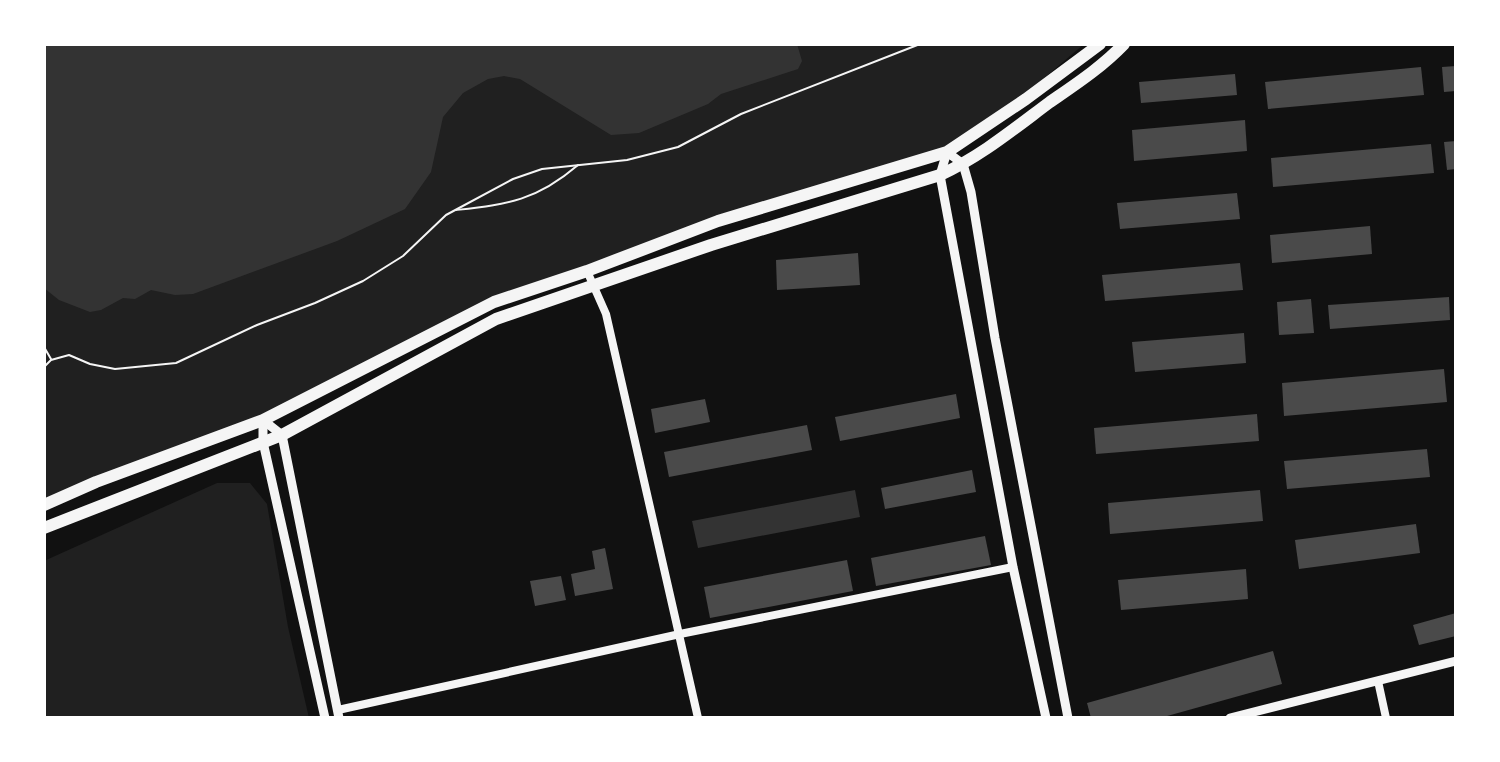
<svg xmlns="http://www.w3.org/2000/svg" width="1500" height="762" font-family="Cabin,sans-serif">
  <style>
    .green { fill: #202020 }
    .water { fill: #333 }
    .building { fill: #4a4a4a }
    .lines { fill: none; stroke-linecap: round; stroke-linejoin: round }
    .path { stroke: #f5f5f5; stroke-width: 2 }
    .minor { stroke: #f5f5f5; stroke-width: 8 }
    .tertiary { stroke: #f5f5f5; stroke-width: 9 }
    .primary { stroke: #f5f5f5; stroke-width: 12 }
  </style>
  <rect width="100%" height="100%" fill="#111"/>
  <g class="green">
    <polygon points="44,44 1084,44 1022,97 947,152 718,221 494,302 263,420 44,505"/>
    <polygon points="217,483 250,483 267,504 288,627 309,718 44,718 44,561"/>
  </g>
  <g class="water">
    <polygon points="44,44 797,44 802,61 798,69 721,94 708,104 639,133 611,135 520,79 504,76 488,79 463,93 443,117 431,172 405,209 337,241 193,294 175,295 151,290 135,299 123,298 101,310 90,312 59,300 44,288"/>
    <polygon points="855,490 860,517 698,548 692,521"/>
  </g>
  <g class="building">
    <polygon points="1456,66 1456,91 1444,92 1442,67"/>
    <polygon points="1421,67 1424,95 1268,109 1265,82"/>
    <polygon points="1235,74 1237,95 1141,103 1139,82"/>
    <polygon points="1245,120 1247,151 1134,161 1132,130"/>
    <polygon points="1456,141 1456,169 1447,170 1444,142"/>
    <polygon points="1431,144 1434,173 1273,187 1271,158"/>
    <polygon points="1237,193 1240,219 1120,229 1117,203"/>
    <polygon points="1370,226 1372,254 1272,263 1270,235"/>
    <polygon points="858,253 860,285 777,290 776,260"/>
    <polygon points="1240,263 1243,290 1105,301 1102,275"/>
    <polygon points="1449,297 1450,320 1330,329 1328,305"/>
    <polygon points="1311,299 1314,333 1279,335 1277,302"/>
    <polygon points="1244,333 1246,363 1135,372 1132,342"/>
    <polygon points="1444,369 1447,402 1284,416 1282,383"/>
    <polygon points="956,394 960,418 840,441 835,417"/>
    <polygon points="705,399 710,422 655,433 651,409"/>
    <polygon points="1257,414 1259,441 1096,454 1094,428"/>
    <polygon points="807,425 812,450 669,477 664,452"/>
    <polygon points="1427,449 1430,477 1287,489 1284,461"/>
    <polygon points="972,470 976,492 885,509 881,488"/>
    <polygon points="1260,490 1263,521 1110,534 1108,503"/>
    <polygon points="1416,524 1420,553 1299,569 1295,540"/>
    <polygon points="985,536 991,565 876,586 871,558"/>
    <polygon points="605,548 613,589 575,596 571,574 595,569 592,551"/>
    <polygon points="847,560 853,591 710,618 704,587"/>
    <polygon points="1246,569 1248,599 1121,610 1118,580"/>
    <polygon points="561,576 566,600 535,606 530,581"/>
    <polygon points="1456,613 1456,636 1419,645 1413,625"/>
    <polygon points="1273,651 1282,684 1160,718 1091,718 1087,703"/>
  </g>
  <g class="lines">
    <g class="path">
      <path d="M456 210C508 204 536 201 578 165"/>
      <polyline points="44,347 51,359"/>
      <polyline points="44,367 51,360 69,355 90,364 115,369 176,363 257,325 315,303 363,281 403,256 446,215 513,179 542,169 627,160 678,147 741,114 920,44"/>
    </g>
    <g class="minor">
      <polyline points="587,271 606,314 698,718"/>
      <polyline points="1378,681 1386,718"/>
      <polyline points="338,710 680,634 1013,567"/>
    </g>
    <g class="tertiary">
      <polyline points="263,420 282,435 339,718"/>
      <polyline points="263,420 263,442 325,718"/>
      <polyline points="1046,718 1013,567 940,175 947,152 963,164 971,192 995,338 1068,718"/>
      <polyline points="1230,718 1456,661"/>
    </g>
    <g class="primary">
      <polyline points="44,505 96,482 263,420 494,302 587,271 718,221 947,152 1026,99 1100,44"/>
      <path d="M44 528 282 435 496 319 711 245 940 175C980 157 1015 128 1050 102 1076 84 1102 67 1124 44"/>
    </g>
  </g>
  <rect width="1500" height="762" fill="none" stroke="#ffffff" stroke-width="92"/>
</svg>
